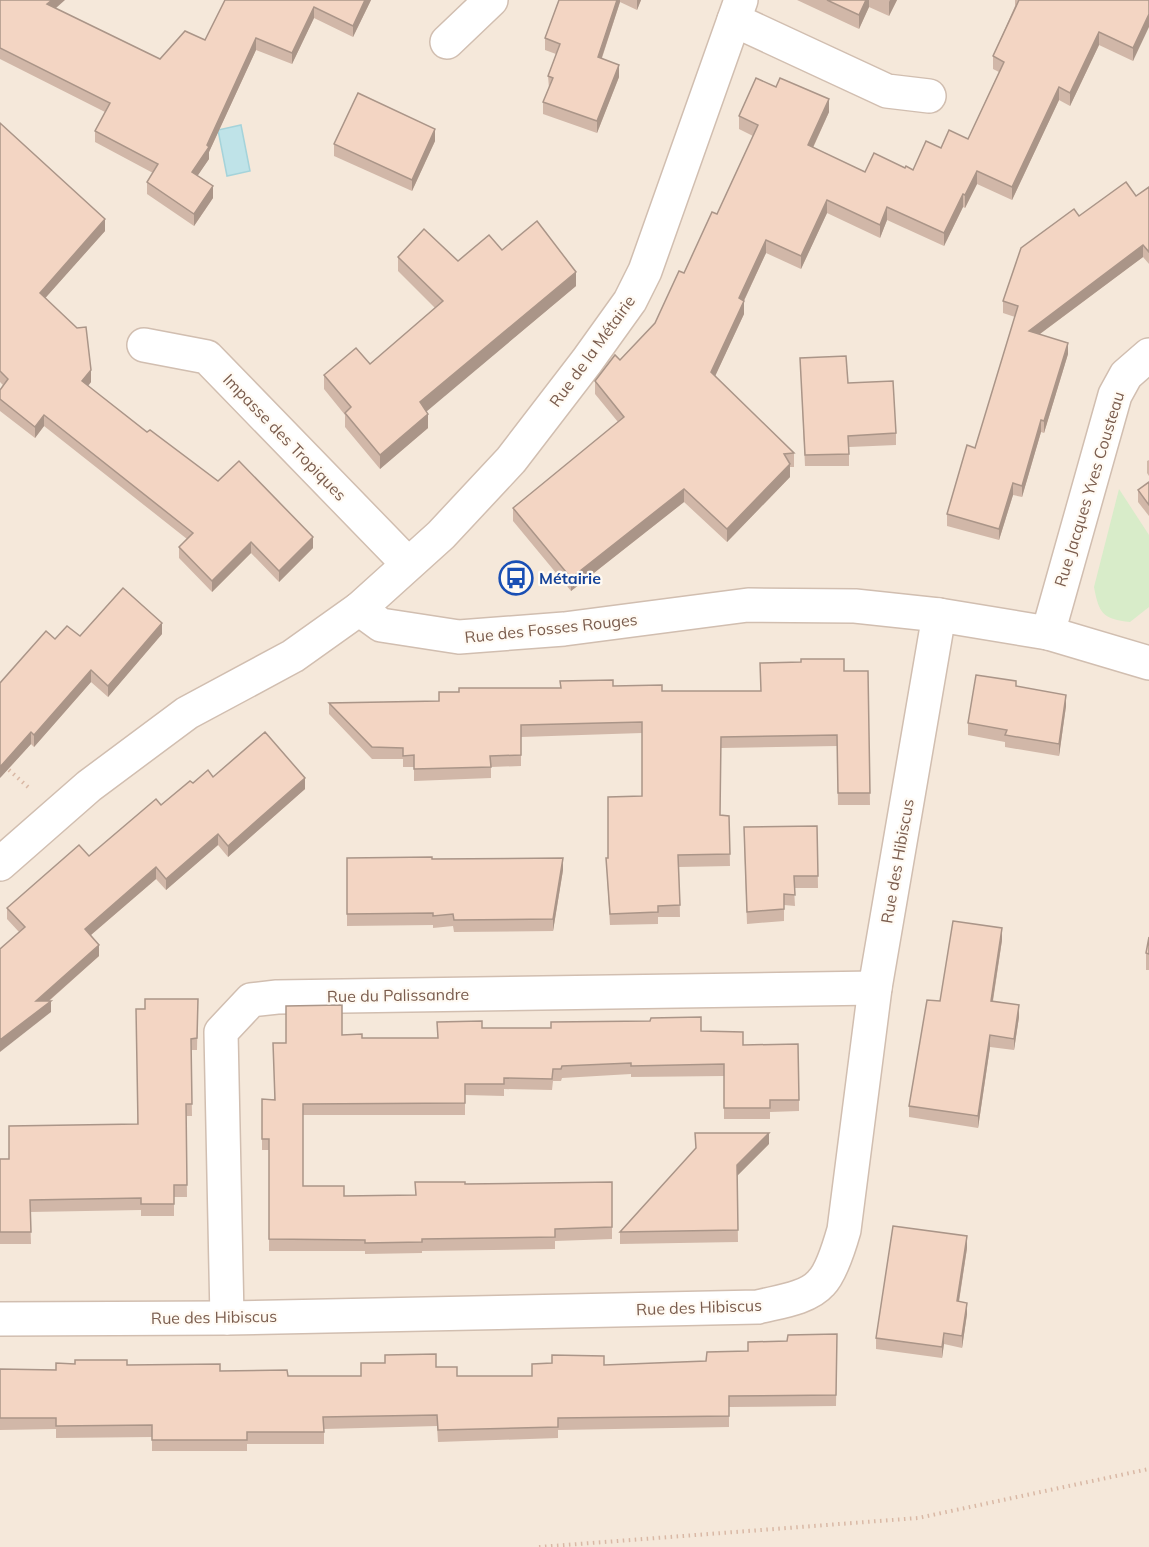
<svg xmlns="http://www.w3.org/2000/svg" width="1149" height="1547" font-family="Mulish,sans-serif">
  <style>
    .residential { fill: #f5e8da }
    .green { fill: #d8ecc9 }
    .water { fill: #bfe3e8; stroke: #a5d3da; stroke-width: 1.5 }
    .lines { fill: none; stroke-linecap: round; stroke-linejoin: round }
    .minor-casing { stroke: #d1beb0; stroke-width: 36 }
    .tertiary-casing { stroke: #d1beb0; stroke-width: 36 }
    .path { stroke: #d9b8a5; stroke-width: 4; stroke-dasharray: 1.5 4.5; stroke-linecap: butt }
    .minor { stroke: #fff; stroke-width: 33 }
    .tertiary { stroke: #fff; stroke-width: 33 }
    .wall { fill: #d1b7a8 }
    .shaded-wall { fill: #aa9588 }
    .building { fill: #f3d5c3; stroke: #aa9588; stroke-width: 1.5 }
    .labels { text-anchor: middle; stroke-width: 4.5; stroke-linejoin: round; paint-order: stroke }
    .street-label { font-size: 16px; fill: #7a5c4d; stroke: #fffaf3 }
    .transit-label { font-size: 16px; font-weight: bold; fill: #164399; stroke: #fffaf3; text-anchor: start }
  </style>
  <rect width="100%" height="100%" fill="#fdf6ec"/>
  <rect class="residential" x="0" y="0" width="1149" height="1547"/>
  <path class="green" d="M1119 489 1149 535V607L1130 622C1103 619 1099 614 1094 587Z"/>
  <polygon class="water" points="241,125 250,171 227,176 218,130"/>
  <g class="lines">
    <g class="minor-casing">
      <g id="minor">
        <polyline points="734,20 887,91 929,96"/>
        <polyline points="447,42 491,0"/>
        <polyline points="144,345 207,357 408,564"/>
        <polyline points="359,609 441,535 511,460 587,361 630,301 645,271 741,0"/>
        <polyline points="1048,633 1115,395 1126,375 1149,355"/>
        <polyline points="227,1318 221,1032 251,1000 277,997 875,988"/>
        <path d="M0 1319 227 1318 758 1307C777 1302 807 1299 821 1283 831 1273 840 1244 844 1230L875 988 939 615"/>
      </g>
    </g>
    <g class="tertiary-casing">
      <polyline id="tertiary" points="0,864 89,786 187,713 293,656 359,609 381,625 459,637 564,629 748,605 855,606 939,615 1048,633 1149,663"/>
    </g>
    <g class="path">
      <polyline points="0,762 28,787"/>
      <polyline points="539,1547 918,1518 1149,1469"/>
    </g>
    <use href="#minor" class="minor"/>
    <use href="#tertiary" class="tertiary"/>
  </g>
  <g class="wall">
    <polygon points="0,0 55,8 160,59 205,40 225,0 371,0 353,37 314,18 292,64 256,50 209,152 209,159 197,176 213,198 194,226 147,194 147,182 153,173 95,142 95,131 105,112 0,59"/>
    <polygon points="559,0 641,0 637,10 620,2 602,58 619,77 597,133 543,114 543,102 549,88 548,76 556,54 545,50 545,38"/>
    <polygon points="797,0 897,0 889,16 869,7 859,29"/>
    <polygon points="1015,0 1149,0 1133,61 1099,45 1070,106 1059,100 1012,200 977,184 965,208 963,207 944,246 887,220 880,238 827,213 801,269 766,253 744,301 744,314 715,376 794,453 794,467 790,467 790,477 727,542 684,502 571,591 513,521 513,508 618,422 595,394 595,381 620,360 655,323 717,214 753,136 739,129 739,116 829,112 813,148 865,172 905,168 913,170 941,148 968,139 999,72 993,69 993,56 1015,6"/>
    <polygon points="0,123 105,231 45,298 91,382 88,386 147,432 313,548 279,582 251,553 212,592 179,558 179,547 187,539 44,426 35,438 0,411 0,390 3,385 0,382"/>
    <polygon points="435,141 412,191 334,156 334,144"/>
    <polygon points="1149,187 1149,264 1143,257 1040,334 1068,354 1044,433 1041,432 1022,497 1013,495 999,540 947,526 947,514 975,448 1015,317 1003,313 1003,301 1079,216 1136,196"/>
    <polygon points="502,250 576,286 426,411 428,428 380,469 345,427 345,415 324,389 324,375 370,364 435,308 398,271 398,257 458,261"/>
    <polygon points="800,358 848,383 896,433 896,445 849,447 849,466 805,466"/>
    <polygon points="1149,460 1149,476 1147,473 1147,461"/>
    <polygon points="1149,482 1149,516 1138,502 1138,490"/>
    <polygon points="162,634 108,697 91,682 34,747 31,744 0,778 55,639 80,636"/>
    <polygon points="844,671 868,671 870,805 838,805 837,746 721,748 720,815 729,816 730,866 679,867 680,917 658,917 658,924 610,925 606,858 608,858 642,796 642,733 521,737 521,766 491,767 491,778 414,781 414,767 403,767 403,759 372,759 329,714 329,703 439,701 459,692 459,688 560,688 613,686 662,691 761,691"/>
    <polygon points="1016,686 1066,706 1059,756 1005,747 1005,742 968,735 968,723"/>
    <polygon points="213,777 305,789 228,857 218,845 166,890 156,879 91,935 99,956 49,1001 51,1012 19,932 7,919 7,908 89,856 193,783"/>
    <polygon points="817,826 818,888 794,888 795,906 784,905 784,921 747,924 744,838"/>
    <polygon points="347,858 432,859 563,870 553,931 454,932 453,926 433,928 433,925 347,926"/>
    <polygon points="1149,937 1149,970 1146,970 1146,953"/>
    <polygon points="1002,940 993,1001 1019,1017 1014,1050 990,1047 978,1128 909,1117 909,1106 940,1001"/>
    <polygon points="198,999 197,1050 191,1050 192,1116 186,1116 187,1197 174,1197 174,1216 141,1216 141,1210 30,1212 31,1244 0,1244 0,1159 9,1159 137,1124 145,1009"/>
    <polygon points="482,1028 701,1031 743,1045 799,1100 799,1111 770,1112 770,1119 724,1119 724,1076 631,1077 631,1074 562,1078 561,1081 553,1081 552,1090 504,1089 504,1096 465,1095 465,1115 303,1115 303,1186 344,1196 416,1195 465,1184 612,1182 612,1239 555,1241 555,1249 422,1251 422,1253 365,1254 365,1251 269,1251 269,1150 262,1150 262,1099 274,1099 286,1043 342,1035 362,1038 438,1038"/>
    <polygon points="769,1144 737,1176 738,1242 620,1244 620,1232"/>
    <polygon points="967,1248 959,1302 967,1314 962,1348 944,1344 942,1358 876,1349 876,1338"/>
    <polygon points="837,1334 836,1406 729,1407 729,1427 558,1430 558,1438 438,1442 437,1426 324,1429 324,1444 247,1444 247,1451 152,1451 152,1437 56,1438 56,1429 0,1430 0,1369 56,1370 75,1364 127,1365 220,1371 288,1376 361,1376 436,1367 457,1376 532,1376 552,1363 552,1355 604,1365 706,1361 787,1341"/>
  </g>
  <g class="shaded-wall">
    <polygon points="52,0 65,0 47,16 47,4"/>
    <polygon points="365,0 371,0 353,37 353,26"/>
    <polygon points="617,0 620,0 620,2 598,69 598,57"/>
    <polygon points="637,0 641,0 637,10"/>
    <polygon points="866,0 869,0 869,7 859,29 859,15"/>
    <polygon points="890,0 897,0 889,16 889,2"/>
    <polygon points="314,7 314,18 292,64 292,53"/>
    <polygon points="1149,14 1149,27 1133,61 1133,48"/>
    <polygon points="1099,32 1099,45 1070,106 1070,93"/>
    <polygon points="256,38 256,50 209,152 209,159 192,184 192,172 207,145"/>
    <polygon points="619,65 619,77 597,133 597,121"/>
    <polygon points="1059,87 1059,100 1012,200 1012,187"/>
    <polygon points="829,99 829,112 808,158 808,145"/>
    <polygon points="435,129 435,141 412,191 412,180"/>
    <polygon points="977,171 977,184 965,208 965,195"/>
    <polygon points="213,186 213,198 194,226 194,214"/>
    <polygon points="963,194 963,207 944,246 944,233"/>
    <polygon points="827,200 827,213 801,269 801,256"/>
    <polygon points="887,207 887,220 880,238 880,225"/>
    <polygon points="105,219 105,231 40,304 40,293"/>
    <polygon points="766,240 766,253 739,311 739,298"/>
    <polygon points="1143,245 1143,257 1029,342 1029,331"/>
    <polygon points="576,272 576,286 420,417 420,402"/>
    <polygon points="744,301 744,314 711,385 711,372"/>
    <polygon points="1068,343 1068,354 1044,433 1044,421"/>
    <polygon points="91,370 91,382 82,393 82,381"/>
    <polygon points="428,414 428,428 380,469 380,455"/>
    <polygon points="44,415 44,426 35,438 35,427"/>
    <polygon points="1041,420 1041,432 1022,497 1022,486"/>
    <polygon points="790,464 790,477 727,542 727,529"/>
    <polygon points="1013,483 1013,495 999,540 999,529"/>
    <polygon points="684,489 684,502 571,591 571,578"/>
    <polygon points="313,537 313,548 279,582 279,571"/>
    <polygon points="251,542 251,553 212,592 212,581"/>
    <polygon points="162,623 162,634 108,697 108,686"/>
    <polygon points="91,670 91,682 34,747 34,735"/>
    <polygon points="1066,695 1066,706 1059,756 1059,744"/>
    <polygon points="31,732 31,744 0,778 0,767"/>
    <polygon points="305,778 305,789 228,857 228,846"/>
    <polygon points="218,834 218,845 166,890 166,879"/>
    <polygon points="563,858 563,870 553,931 553,919"/>
    <polygon points="156,867 156,879 85,940 85,929"/>
    <polygon points="1002,928 1002,940 991,1012 991,1001"/>
    <polygon points="99,945 99,956 36,1012 36,1001"/>
    <polygon points="51,1001 51,1012 0,1052 0,1040"/>
    <polygon points="1019,1005 1019,1017 1014,1050 1014,1039"/>
    <polygon points="990,1035 990,1047 978,1128 978,1116"/>
    <polygon points="769,1133 769,1144 737,1176 737,1165"/>
    <polygon points="967,1236 967,1248 957,1313 957,1301"/>
    <polygon points="967,1303 967,1314 962,1348 962,1336"/>
    <polygon points="944,1333 944,1344 942,1358 942,1347"/>
  </g>
  <g class="building">
    <polygon points="0,0 52,0 47,4 160,59 185,31 205,40 225,0 365,0 353,26 314,7 292,53 256,38 207,145 209,147 192,172 213,186 194,214 147,182 158,164 95,131 110,103 0,48"/>
    <polygon points="559,0 617,0 598,57 619,65 597,121 543,102 553,78 548,76 560,44 545,38"/>
    <polygon points="827,0 866,0 859,15"/>
    <polygon points="1019,0 1149,0 1149,14 1133,48 1099,32 1070,93 1059,87 1012,187 977,171 965,195 963,194 944,233 887,207 880,225 827,200 801,256 766,240 739,298 744,301 711,372 794,453 784,454 790,464 727,529 684,489 571,578 513,508 624,417 595,381 615,355 620,360 655,323 679,271 684,273 712,212 717,214 758,125 739,116 756,78 776,87 780,78 829,99 808,145 865,172 874,153 905,168 906,166 913,170 926,141 941,148 949,130 968,139 1004,62 993,56"/>
    <polygon points="358,93 435,129 412,180 334,144"/>
    <polygon points="0,123 105,219 40,293 77,328 86,327 91,370 82,381 147,432 150,430 218,481 239,461 313,537 279,571 251,542 212,581 179,547 193,533 44,415 35,427 0,399 0,390 8,379 0,371"/>
    <polygon points="1126,182 1136,196 1149,187 1149,252 1143,245 1029,331 1068,343 1044,421 1041,420 1022,486 1013,483 999,529 947,514 967,445 975,448 1018,306 1003,301 1021,248 1074,209 1079,216"/>
    <polygon points="537,221 576,272 420,402 428,414 380,455 345,413 351,407 324,375 356,348 370,364 443,301 398,257 424,229 458,261 489,235 502,250"/>
    <polygon points="846,356 848,383 893,381 896,433 848,436 849,454 805,455 800,358"/>
    <polygon points="1149,482 1149,505 1138,490"/>
    <polygon points="123,588 162,623 108,686 91,670 34,735 31,732 0,767 0,683 46,631 55,639 67,626 80,636"/>
    <polygon points="801,659 844,659 844,671 868,671 870,793 838,793 837,735 721,737 720,815 729,816 730,854 678,855 680,905 658,906 658,912 610,914 606,858 608,858 608,797 642,796 642,722 521,725 521,755 490,756 491,767 414,769 414,755 403,756 403,748 372,747 329,703 439,701 439,692 459,692 459,688 561,688 560,681 613,680 613,686 662,685 662,691 761,691 760,663 801,662"/>
    <polygon points="976,675 1016,681 1016,686 1066,695 1059,744 1005,735 1007,730 968,723"/>
    <polygon points="265,732 305,778 228,846 218,834 166,879 156,867 85,929 99,945 36,1001 51,1001 0,1040 0,949 25,927 7,908 79,845 89,856 156,799 161,805 190,781 193,783 208,770 213,777"/>
    <polygon points="817,826 818,876 794,876 795,895 784,894 784,909 747,912 744,827"/>
    <polygon points="432,857 432,859 563,858 553,919 454,920 453,914 433,916 433,913 347,914 347,858"/>
    <polygon points="953,921 1002,928 991,1001 1019,1005 1014,1039 990,1035 978,1116 909,1106 927,1000 940,1001"/>
    <polygon points="1149,937 1149,954 1146,953"/>
    <polygon points="145,999 198,999 197,1038 191,1039 192,1104 186,1104 187,1185 174,1185 174,1204 141,1204 141,1198 30,1200 31,1232 0,1232 0,1159 9,1159 9,1126 138,1124 136,1009 145,1009"/>
    <polygon points="342,1005 342,1035 362,1034 362,1038 438,1038 437,1022 482,1021 482,1028 551,1028 551,1022 650,1021 651,1018 701,1017 701,1031 743,1032 743,1045 798,1044 799,1100 770,1100 770,1108 724,1108 724,1064 631,1066 631,1063 562,1066 561,1069 553,1069 552,1079 504,1078 504,1084 465,1084 465,1103 303,1104 303,1186 344,1186 344,1196 416,1195 415,1182 465,1182 465,1184 612,1182 612,1227 555,1229 555,1237 422,1239 422,1242 365,1243 365,1240 269,1239 269,1139 262,1139 262,1099 275,1100 273,1043 286,1043 286,1006"/>
    <polygon points="695,1133 769,1133 737,1165 738,1230 620,1232 696,1148"/>
    <polygon points="893,1226 967,1236 957,1301 967,1303 962,1336 944,1333 942,1347 876,1338"/>
    <polygon points="837,1334 836,1395 729,1396 729,1416 558,1418 558,1427 438,1430 437,1415 323,1417 324,1432 247,1432 247,1440 152,1440 152,1425 56,1426 56,1418 0,1418 0,1369 56,1370 56,1363 75,1364 75,1360 127,1360 127,1365 220,1364 220,1371 287,1370 288,1376 361,1376 361,1363 385,1363 385,1355 436,1354 436,1367 457,1367 457,1376 532,1376 532,1364 552,1363 552,1355 604,1356 604,1365 706,1361 707,1352 748,1351 748,1342 787,1341 788,1335"/>
  </g>
  <defs>
    <g id="bus-ring" transform="scale(1.725)"><circle r="9.5" fill="#fffaf3" stroke="#1a4fb4" stroke-width="1.5"/><path d="M-5-6H5V4H4V6H2V4H-2V6H-4V4H-5ZM-3.5-4V0h7V-4ZM-3.5 1.2v1.5H-2V1.2ZM2 1.2v1.5H3.5V1.2Z" fill="#1a4fb4"/></g>
  </defs>
  <g fill-rule="evenodd">
    <use href="#bus-ring" x="516" y="578"/>
  </g>
  <g class="labels">
    <g class="street-label">
      <text transform="translate(592 351) rotate(-54)" y="6">Rue de la Métairie</text>
      <text transform="translate(285 437) rotate(46)" y="6">Impasse des Tropiques</text>
      <text transform="translate(1089 489) rotate(-73)" y="6">Rue Jacques Yves Cousteau</text>
      <text transform="translate(551 628) rotate(-6)" y="6">Rue des Fosses Rouges</text>
      <text transform="translate(897 861) rotate(-80)" y="6">Rue des Hibiscus</text>
      <text transform="translate(398 995) rotate(-1)" y="6">Rue du Palissandre</text>
      <text transform="translate(699 1307) rotate(-2)" y="6">Rue des Hibiscus</text>
      <text transform="translate(214 1317) rotate(-1)" y="6">Rue des Hibiscus</text>
    </g>
    <g class="transit-label">
      <text x="539" y="584">Métairie</text>
    </g>
  </g>
</svg>
